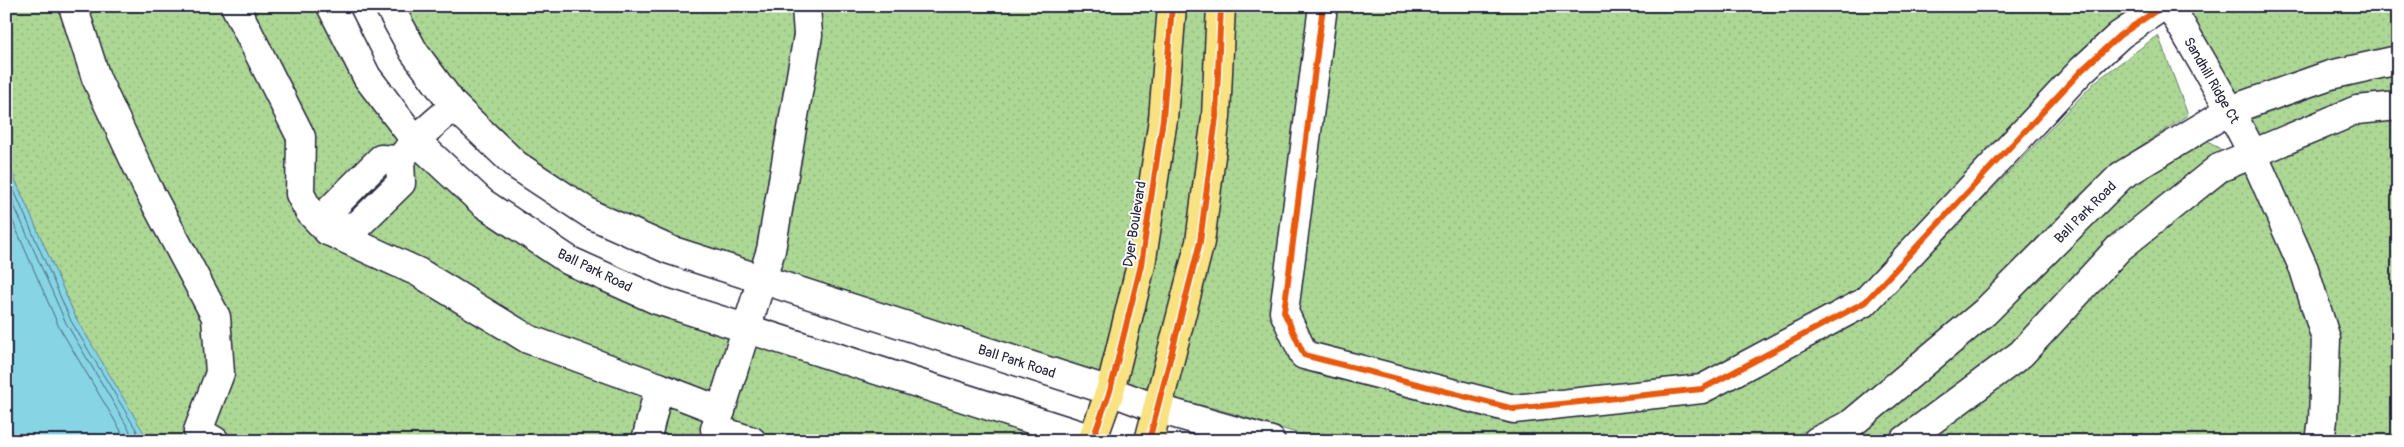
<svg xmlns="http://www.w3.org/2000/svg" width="2404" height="447" font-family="Pangolin,sans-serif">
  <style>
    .grass { fill: url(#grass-dots); stroke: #687c68 }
    .water { fill: #86d4e4; stroke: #5e8da0 }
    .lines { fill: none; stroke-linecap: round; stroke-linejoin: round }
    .shore { stroke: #4a697f; stroke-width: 1 }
    .minor-casing { stroke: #22223b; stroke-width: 31 }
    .major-casing { stroke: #22223b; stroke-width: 31 }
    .minor { stroke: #fff; stroke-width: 28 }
    .major { stroke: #f8e281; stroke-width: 28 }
    .cycleway-casing { stroke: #fff; stroke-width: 9 }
    .cycleway { stroke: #e8590c; stroke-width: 6 }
    .labels { text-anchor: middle; stroke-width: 4; stroke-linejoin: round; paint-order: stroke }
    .street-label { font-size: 14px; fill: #22223b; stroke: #fff }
  </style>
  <defs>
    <pattern id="grass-dots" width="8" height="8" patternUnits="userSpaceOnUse" patternTransform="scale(1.25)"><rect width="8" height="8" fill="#add794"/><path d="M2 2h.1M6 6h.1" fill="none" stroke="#95b880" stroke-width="1.8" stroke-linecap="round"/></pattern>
  </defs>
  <rect width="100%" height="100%" fill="#fff"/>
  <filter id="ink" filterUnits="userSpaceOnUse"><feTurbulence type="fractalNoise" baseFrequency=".02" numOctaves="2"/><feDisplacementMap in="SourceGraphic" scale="10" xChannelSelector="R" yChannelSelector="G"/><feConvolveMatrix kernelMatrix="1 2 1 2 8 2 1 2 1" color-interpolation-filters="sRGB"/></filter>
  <g filter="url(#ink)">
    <g class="grass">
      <polygon points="6,6 316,6 356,84 412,160 415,158 476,216 563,274 654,314 1052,441 148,441 76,318 6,159"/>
      <polygon points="405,6 1158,6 1150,117 1129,262 1101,373 674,236 597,201 524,152 464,96 424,43"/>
      <polygon points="1185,6 1208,6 1203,115 1187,239 1149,390 1126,382 1155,268 1176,122"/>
      <path d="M1234 6H1310L1271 310C1274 329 1287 357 1302 370L1511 424 1708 402 1874 313 2095 82 2158 35 2188 115 2112 165 1976 300 1845 412 1784 441H1323L1217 409 1174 399 1213 246Z"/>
      <polygon points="1336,6 2147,6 2078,59 1857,290 1699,374 1515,395 1313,342 1297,309"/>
      <polygon points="2176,6 2398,6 2398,45 2326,61 2212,103"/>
      <polygon points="2398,75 2398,91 2356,95 2254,138 2236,125 2334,89"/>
      <polygon points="2398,120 2398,441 2333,441 2335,422 2271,162 2360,124"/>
      <polygon points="2204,138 2223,151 2212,156 2111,236 2013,342 1881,441 1852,441 1993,323 2129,188"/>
      <polygon points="2246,173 2292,274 2312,341 2310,418 2306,441 1928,441 2028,366 2127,259 2226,182"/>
    </g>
    <polygon class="water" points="6,159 76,318 144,433 138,441 6,441"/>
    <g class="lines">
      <g class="shore">
        <polyline points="6,172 71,321 137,431 134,441"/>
        <polyline points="6,187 66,323 130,431 128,441"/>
        <polyline points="6,206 59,327 121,431 120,441"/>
      </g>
      <g class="minor-casing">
        <g id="minor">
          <polyline points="73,6 96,78 147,187 216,317 220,373 198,431 215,441"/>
          <polyline points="235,6 301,137 300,194 309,211 328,231 418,272 528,339 659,387 646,441"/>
          <polyline points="331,6 367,77 415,140 483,203 570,261 657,300 1099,441"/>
          <polyline points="389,6 414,52 454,106 516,165 592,215 670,250 1110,391 1158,409 1271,441"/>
          <polyline points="1323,6 1284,312 1304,355 1514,409 1702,389 1865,302 2082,70 2120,35 2163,6"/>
          <polyline points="2170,6 2230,110 2253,154 2304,269 2326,339 2323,420 2320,441"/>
          <polyline points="328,231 358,225 401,183 400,160 415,140 454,106"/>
          <polyline points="328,231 331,209 381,159 400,160"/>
          <polyline points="659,387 721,411"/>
          <polyline points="752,441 715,429 771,250 808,35 806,6"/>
          <polyline points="1817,441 1851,424 1985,312 2121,176 2230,110 2330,75 2398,60"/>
          <polyline points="1904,441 2021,354 2119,248 2219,168 2357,110 2398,106"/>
        </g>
      </g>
      <g class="major-casing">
        <g id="major">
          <polyline points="1092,441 1110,391 1141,265 1163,119 1172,6"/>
          <polyline points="1149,441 1200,242 1216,117 1221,6"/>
        </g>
      </g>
      <use href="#minor" class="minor"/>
      <use href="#major" class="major"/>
      <g class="cycleway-casing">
        <g id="cycleway">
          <polyline points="1323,6 1284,312 1304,355 1514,409 1702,389 1865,302 2082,70 2120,35 2163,6"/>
          <polyline points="1092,441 1110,391 1141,265 1163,119 1172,6"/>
          <polyline points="1149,441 1200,242 1216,117 1221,6"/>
        </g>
      </g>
      <use href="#cycleway" class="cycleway"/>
    </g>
  </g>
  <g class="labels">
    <g class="street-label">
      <text transform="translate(2212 80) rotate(60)" y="5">Sandhill Ridge Ct</text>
      <text transform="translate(2085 212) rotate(-45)" y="5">Ball Park Road</text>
      <text transform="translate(1134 224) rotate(-81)" y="5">Dyer Boulevard</text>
      <text transform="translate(595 270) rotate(26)" y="5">Ball Park Road</text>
      <text transform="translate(1017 361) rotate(18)" y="5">Ball Park Road</text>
    </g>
  </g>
  <rect width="2404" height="447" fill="none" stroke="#fff" stroke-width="25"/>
  <rect x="12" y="12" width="2379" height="422" fill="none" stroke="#22223b" stroke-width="2" filter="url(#ink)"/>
</svg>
